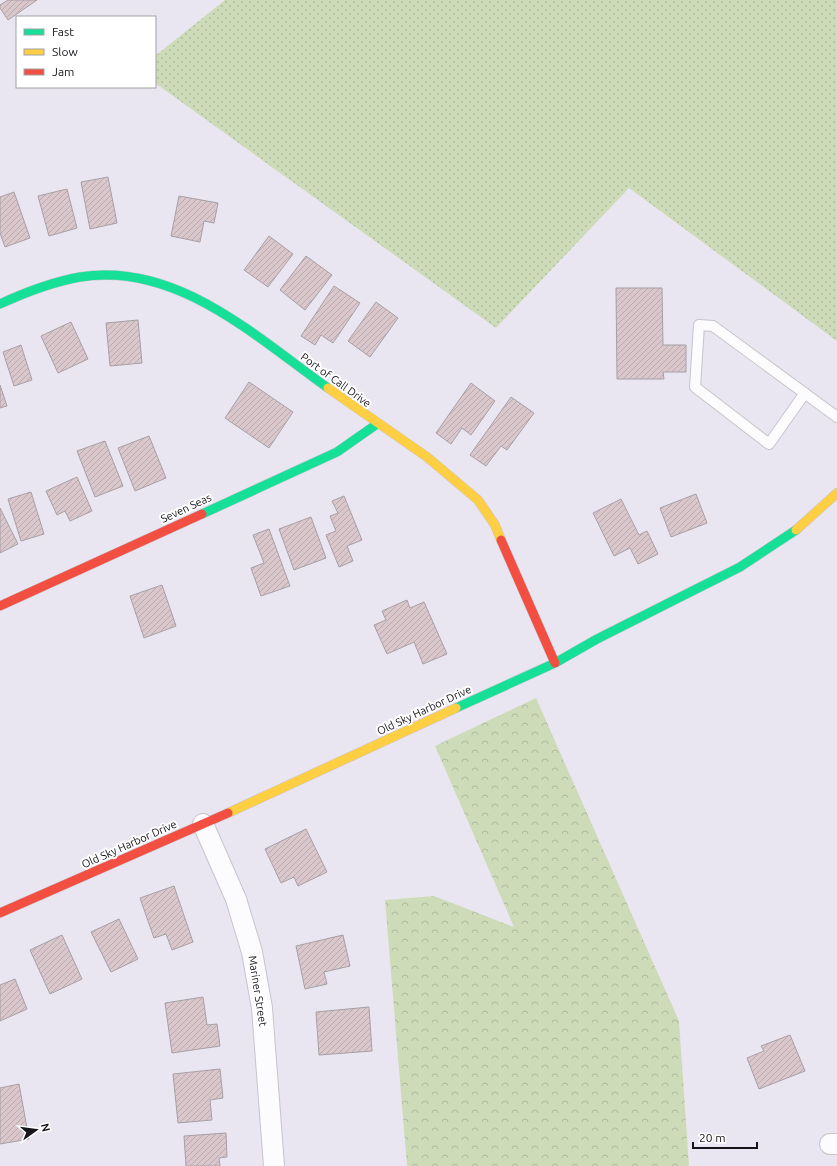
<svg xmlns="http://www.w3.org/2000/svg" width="837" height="1166" font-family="Ubuntu,sans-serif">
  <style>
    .grass { fill: url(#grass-dots) }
    .forest { fill: url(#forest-crowns) }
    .building { fill: url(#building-hatch); stroke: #a6a0a5 }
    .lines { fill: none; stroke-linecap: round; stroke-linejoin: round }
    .lane-casing { stroke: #c7c4cd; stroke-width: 12 }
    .street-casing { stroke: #c7c4cd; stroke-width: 22 }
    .fast-casing { stroke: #c7c4cd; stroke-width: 10 }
    .slow-casing { stroke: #c7c4cd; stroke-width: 10 }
    .jam-casing { stroke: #c7c4cd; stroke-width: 10 }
    .lane { stroke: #fcfbfd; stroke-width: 10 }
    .street { stroke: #fcfbfd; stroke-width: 20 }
    .fast { stroke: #16e098; stroke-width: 9 }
    .slow { stroke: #ffcf43; stroke-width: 9 }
    .jam { stroke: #f24e42; stroke-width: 9 }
    .labels { text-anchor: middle; stroke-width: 4; stroke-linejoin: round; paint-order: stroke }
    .street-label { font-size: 11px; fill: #16131a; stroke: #fff }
  </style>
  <defs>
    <pattern id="grass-dots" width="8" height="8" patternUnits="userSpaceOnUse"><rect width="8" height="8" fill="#cddbb9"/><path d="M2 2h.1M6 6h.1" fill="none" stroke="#afbb9e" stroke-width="1.8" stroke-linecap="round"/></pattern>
    <pattern id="forest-crowns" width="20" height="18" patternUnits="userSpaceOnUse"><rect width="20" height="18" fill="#cddbb9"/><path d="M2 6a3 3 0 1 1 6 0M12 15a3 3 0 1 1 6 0" fill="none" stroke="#afbb9e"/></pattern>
    <pattern id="building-hatch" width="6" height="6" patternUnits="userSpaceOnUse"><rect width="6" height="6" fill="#d9c7cc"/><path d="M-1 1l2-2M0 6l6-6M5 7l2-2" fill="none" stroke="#baaaaf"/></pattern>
  </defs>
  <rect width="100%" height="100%" fill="#eae6f1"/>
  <polygon class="grass" points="225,0 837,0 837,341 629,188 496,328 155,83 155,56"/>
  <polygon class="forest" points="536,698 679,1021 689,1166 407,1166 385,900 434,896 514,927 435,746"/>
  <g class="building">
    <polygon points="8,0 37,0 8,20 0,8 0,5"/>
    <polygon points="108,177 117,223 90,229 81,182"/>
    <polygon points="67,189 77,228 49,236 38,196"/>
    <polygon points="14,192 30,238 5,247 0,233 0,197"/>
    <polygon points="179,196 218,203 214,223 204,221 200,242 171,236"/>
    <polygon points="269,236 293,254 268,287 244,270"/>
    <polygon points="306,256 332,275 305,310 280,290"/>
    <polygon points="334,286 360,303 333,343 321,335 315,345 301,336"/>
    <polygon points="616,288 662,288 663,345 686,345 686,372 663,372 664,379 617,379"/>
    <polygon points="376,302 398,318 370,357 348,341"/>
    <polygon points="138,320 142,363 110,366 106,323"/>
    <polygon points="71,322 88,359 58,373 41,336"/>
    <polygon points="21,345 32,380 14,386 3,352"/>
    <polygon points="249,382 293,412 269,448 225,418"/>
    <polygon points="471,383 495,401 471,435 462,428 451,444 436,433"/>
    <polygon points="0,385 7,406 0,408"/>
    <polygon points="511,397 534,413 507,450 501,446 486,466 470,455"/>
    <polygon points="149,436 166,478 135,491 118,448"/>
    <polygon points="105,441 123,486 95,497 77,451"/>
    <polygon points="77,477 92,511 70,521 65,511 57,515 46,491"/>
    <polygon points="31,492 44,534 21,541 8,499"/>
    <polygon points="696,494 707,523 671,537 660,508"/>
    <polygon points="344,496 362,540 347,546 353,561 339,567 326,535 336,531 330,516 338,513 332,501"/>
    <polygon points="621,499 639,535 647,531 658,554 638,564 630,548 614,556 593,513"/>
    <polygon points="0,508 18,544 0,553"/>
    <polygon points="311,517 326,558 294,570 279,529"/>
    <polygon points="269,529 290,586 261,596 251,568 264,563 253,535"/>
    <polygon points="162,585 176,626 144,638 130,596"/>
    <polygon points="407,600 410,608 424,602 447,654 423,664 414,642 387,654 374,625 386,620 382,611"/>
    <polygon points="306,829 327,872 298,886 294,877 281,883 265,849"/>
    <polygon points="174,886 193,942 172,950 166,934 154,938 140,898"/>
    <polygon points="119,919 138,959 111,972 91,932"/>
    <polygon points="62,935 82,979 50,994 30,950"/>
    <polygon points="343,935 350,966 324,972 327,984 305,989 296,946"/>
    <polygon points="15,979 27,1009 0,1021 0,985"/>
    <polygon points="203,997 207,1025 217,1024 220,1046 172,1053 165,1003"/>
    <polygon points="369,1007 372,1051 319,1055 316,1012"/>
    <polygon points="790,1035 805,1071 759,1089 747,1058 764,1051 761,1046"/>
    <polygon points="220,1069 223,1098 210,1100 212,1120 178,1123 173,1074"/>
    <polygon points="19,1084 29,1139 0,1144 0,1088"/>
    <polygon points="226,1133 227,1157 219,1158 220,1166 186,1166 184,1136"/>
  </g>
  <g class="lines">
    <g class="lane-casing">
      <polyline id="lane" points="805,393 769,444 695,387 699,325 713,326 837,417"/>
    </g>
    <g class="street-casing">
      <g id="street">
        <polyline points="203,824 236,899 252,952 262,1008 274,1166"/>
        <polyline points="830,1144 837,1144"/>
      </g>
    </g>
    <g class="fast-casing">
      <g id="fast">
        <path d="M0 304C26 292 52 282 80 277 176 261 256 337 328 388"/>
        <polyline points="202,514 337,452 377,424"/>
        <polyline points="456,708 555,663 597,639 740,567 796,530"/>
      </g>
    </g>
    <g class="slow-casing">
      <g id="slow">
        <polyline points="328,388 427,457 478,500 495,525 501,540"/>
        <polyline points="796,530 837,493"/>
        <polyline points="228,813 456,708"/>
      </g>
    </g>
    <g class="jam-casing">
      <g id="jam">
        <polyline points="501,540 555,663"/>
        <polyline points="0,606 202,514"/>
        <polyline points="0,913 228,813"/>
      </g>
    </g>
    <use href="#lane" class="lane"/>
    <use href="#street" class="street"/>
    <use href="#fast" class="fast"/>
    <use href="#slow" class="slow"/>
    <use href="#jam" class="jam"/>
  </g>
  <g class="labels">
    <g class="street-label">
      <text transform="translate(336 380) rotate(36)" y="4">Port of Call Drive</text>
      <text transform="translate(186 508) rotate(-25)" y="4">Seven Seas</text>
      <text transform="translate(424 710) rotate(-25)" y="4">Old Sky Harbor Drive</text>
      <text transform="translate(129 844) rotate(-24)" y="4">Old Sky Harbor Drive</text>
      <text transform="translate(258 991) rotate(81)" y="4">Mariner Street</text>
    </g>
  </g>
  <rect x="16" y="16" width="140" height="72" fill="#ffffff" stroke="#a2a1a3"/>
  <rect x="24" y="29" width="20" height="6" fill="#16e098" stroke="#a2a1a3"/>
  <text x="52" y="36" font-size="12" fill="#16131a">Fast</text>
  <rect x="24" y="49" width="20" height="6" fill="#ffcf43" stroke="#a2a1a3"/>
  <text x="52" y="56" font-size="12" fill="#16131a">Slow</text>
  <rect x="24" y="69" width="20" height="6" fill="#f24e42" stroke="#a2a1a3"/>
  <text x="52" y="76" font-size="12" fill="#16131a">Jam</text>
  <g transform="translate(36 1130) rotate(76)" stroke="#ffffff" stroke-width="3" paint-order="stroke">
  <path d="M0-3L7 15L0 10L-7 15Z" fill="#16131a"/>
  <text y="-6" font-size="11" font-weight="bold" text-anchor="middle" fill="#16131a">N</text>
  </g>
  <path d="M693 1142v6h64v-6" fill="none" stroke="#16131a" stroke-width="2"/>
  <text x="699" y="1142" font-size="12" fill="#16131a" stroke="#ffffff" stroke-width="3" paint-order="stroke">20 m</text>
</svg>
